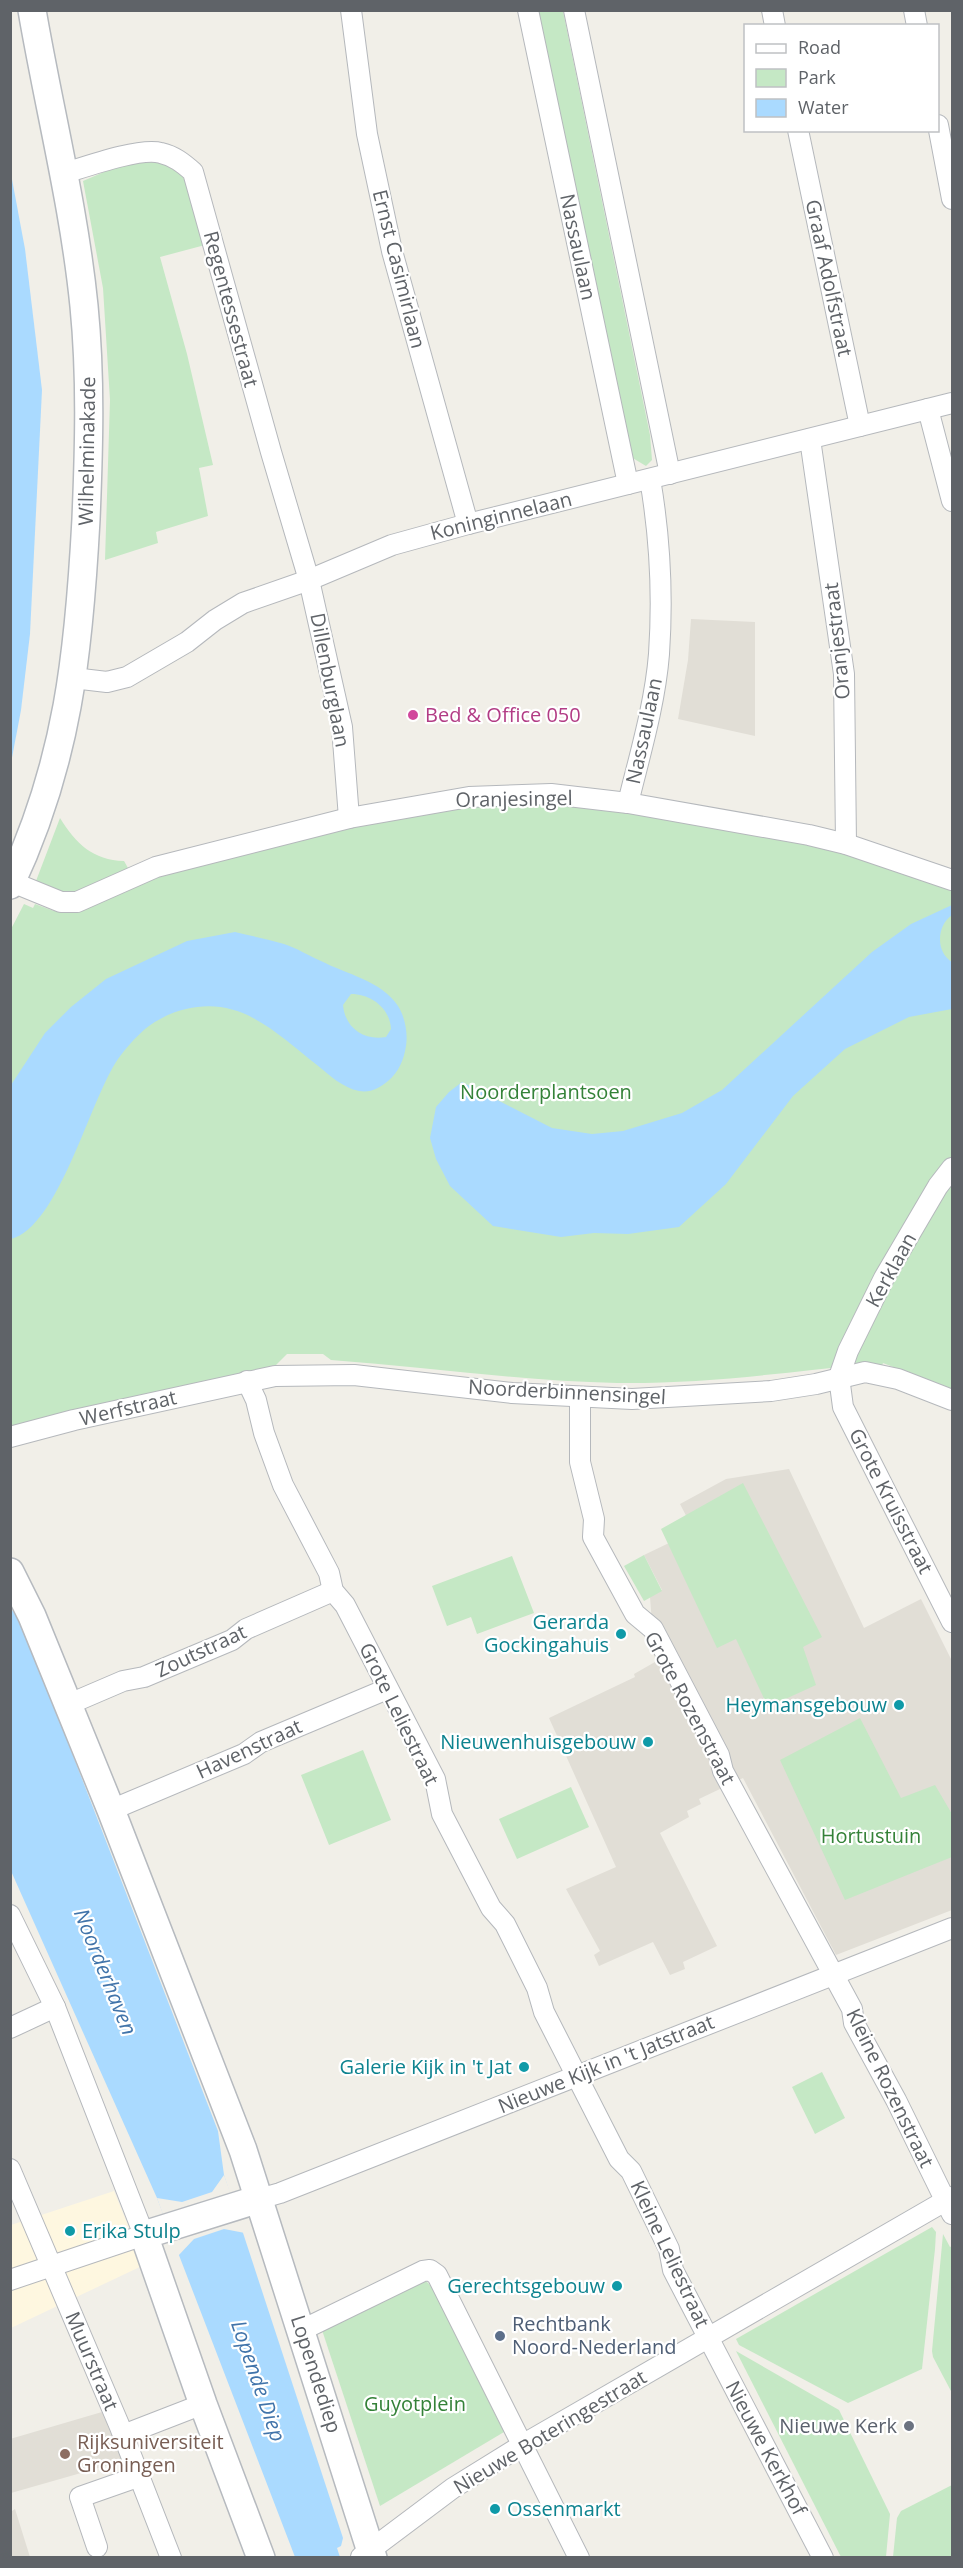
<svg xmlns="http://www.w3.org/2000/svg" width="963" height="2568" font-family="'Open Sans',sans-serif">
  <style>
    .commercial { fill: #fef7e0 }
    .education { fill: #e1ded6 }
    .green { fill: #c5e8c5 }
    .water { fill: #aadaff; fill-rule: evenodd }
    .pier { fill: #f1efe8 }
    .lines { fill: none; stroke-linecap: round; stroke-linejoin: round }
    .street-casing { stroke: #b5b8bc; stroke-width: 22 }
    .secondary-casing { stroke: #b6babf; stroke-width: 30 }
    .street { stroke: #fff; stroke-width: 20 }
    .secondary { stroke: #fff; stroke-width: 27 }
    .hotel-dot { fill: #d1479c; stroke: #fff; stroke-width: 2 }
    .culture-dot { fill: #0f9aa8; stroke: #fff; stroke-width: 2 }
    .service-dot { fill: #5c6f8a; stroke: #fff; stroke-width: 2 }
    .worship-dot { fill: #6b7280; stroke: #fff; stroke-width: 2 }
    .education-dot { fill: #8d6e63; stroke: #fff; stroke-width: 2 }
    .labels { text-anchor: middle; stroke-width: 4.5; stroke-linejoin: round; paint-order: stroke }
    .street-label { font-size: 20px; fill: #5f6368; stroke: #fff }
    .hotel-label { font-size: 20px; fill: #b23c85; stroke: #fff; text-anchor: start }
    .park-label { font-size: 20px; fill: #348238; stroke: #fff }
    .culture-label { font-size: 20px; fill: #0d838f; stroke: #fff; text-anchor: end }
    .service-label { font-size: 20px; fill: #4e5e75; stroke: #fff; text-anchor: start }
    .worship-label { font-size: 20px; fill: #5b616d; stroke: #fff; text-anchor: end }
    .education-label { font-size: 20px; fill: #785e54; stroke: #fff; text-anchor: start }
    .water-label { font-size: 21px; font-style: italic; fill: #4174aa; stroke: #fff }
  </style>
  <rect width="100%" height="100%" fill="#f1efe8"/>
  <polygon class="commercial" points="114,2191 144,2265 11,2328 11,2225"/>
  <g class="education">
    <polygon points="691,619 755,622 755,736 678,719 688,660"/>
    <polygon points="789,1469 864,1628 921,1599 952,1661 952,1910 836,1955 743,1778 699,1799 701,1804 687,1811 689,1817 660,1833 717,1946 683,1962 685,1969 670,1975 653,1942 599,1966 594,1955 600,1951 566,1889 616,1867 549,1718 635,1677 634,1674 655,1662 650,1597 662,1590 644,1555 694,1531 680,1504 726,1479"/>
    <polygon points="102,2412 123,2461 11,2493 10,2439"/>
    <polygon points="10,2508 12,2511 15,2509 30,2557 11,2557"/>
  </g>
  <g class="green">
    <polygon points="534,11 563,11 650,435 652,460 646,466 631,457"/>
    <path d="M132 160C144 160 159 159 170 164 191 174 198 223 205 245L160 257 187 354 213 465 199 468 208 516 156 532 158 543 105 560 110 400 103 288 83 181Z"/>
    <path d="M530 803 619 810 715 825 842 852 952 888V1390L883 1363 881 1368 867 1364C783 1373 701 1384 617 1383 521 1381 426 1367 331 1360L323 1354H287L270 1371 11 1429 10 931 24 904 33 908 35 904 54 911 71 912 148 879 197 864 356 826 456 808Z"/>
    <path d="M60 818C76 844 93 860 124 861L128 868 74 894H63L36 881Z"/>
    <polygon points="743,1483 822,1637 803,1647 816,1685 768,1707 736,1639 717,1648 661,1529"/>
    <polygon points="644,1555 662,1591 644,1601 624,1566"/>
    <polygon points="512,1556 534,1613 477,1634 471,1617 447,1626 432,1586"/>
    <polygon points="860,1718 901,1798 935,1785 952,1814 952,1857 845,1900 780,1760"/>
    <polygon points="363,1750 391,1820 329,1845 301,1775"/>
    <polygon points="571,1787 589,1827 517,1859 499,1819"/>
    <polygon points="822,2072 845,2118 815,2134 792,2087"/>
    <polygon points="932,2227 936,2232 935,2249 922,2369 848,2403 739,2345 736,2339"/>
    <polygon points="943,2234 950,2247 952,2246 952,2393 933,2357 932,2351"/>
    <polygon points="426,2281 431,2286 504,2432 380,2506 322,2330"/>
    <polygon points="736,2351 839,2410 890,2514 886,2557 841,2557"/>
    <polygon points="952,2485 952,2557 893,2557 897,2518 901,2511"/>
  </g>
  <g class="water">
    <polygon points="11,174 25,249 42,390 30,634 21,710 11,763"/>
    <path d="M952 905V915C937 925 935 952 952 962V1009L909 1017 845 1049 793 1096 726 1184 679 1227 628 1234 594 1233 561 1237 493 1226 450 1186 436 1159 430 1138 436 1107 449 1092 462 1082 552 1128 592 1134 623 1131 682 1113 722 1090 872 952 911 924Z"/>
    <path d="M235 932C251 936 268 939 284 944 297 948 309 956 321 961 346 974 382 981 398 1006 405 1017 408 1033 406 1046 404 1059 399 1072 388 1081 379 1088 371 1093 359 1091 343 1088 329 1075 317 1065 276 1033 242 996 186 1009 172 1012 156 1020 145 1029 136 1037 125 1049 118 1059 90 1099 59 1227 11 1239V1085L45 1033 71 1007 106 979 187 941ZM351 994C371 994 390 1008 391 1029L386 1037C364 1041 345 1028 343 1005Z"/>
    <polygon points="10,1608 21,1621 218,2131 224,2175 343,2538 341,2546 337,2548 340,2557 295,2557 157,2198 11,1871"/>
  </g>
  <polygon class="pier" points="224,2175 245,2233 224,2229 194,2239 178,2256 157,2198 182,2202 212,2192"/>
  <g class="lines">
    <g class="street-casing">
      <g id="street">
        <polyline points="351,10 367,134 392,251 468,524"/>
        <polyline points="528,10 628,484"/>
        <polyline points="574,10 670,474"/>
        <polyline points="772,10 775,26"/>
        <polyline points="914,10 917,26"/>
        <polyline points="938,125 952,199"/>
        <polyline points="798,130 860,426"/>
        <path d="M62 174C85 167 140 147 161 153 174 156 183 163 193 172L271 452 309 580 342 727 349 818"/>
        <polyline points="928,409 952,501"/>
        <polyline points="810,439 844,674 846,844"/>
        <polyline points="73,678 107,682 127,677 187,642 215,620 243,603 309,580 392,545 468,524 952,403"/>
        <path d="M628 803C640 754 655 704 659 654 663 595 660 537 650 479"/>
        <polyline points="12,882 61,902 77,902 156,867 349,818 469,797 551,794 628,803 809,835 846,844 952,880"/>
        <polyline points="952,1168 938,1186 884,1278 848,1351 839,1377 843,1407 952,1622"/>
        <polyline points="247,1381 256,1400 264,1433 283,1485 329,1573 333,1591 345,1605 435,1779 442,1814 491,1908 505,1924 537,1988 544,2012 619,2159 631,2171 669,2249 673,2270 823,2558"/>
        <polyline points="580,1397 580,1462 594,1519 593,1537 635,1614 653,1629 719,1755 723,1771 852,2009 854,2023 896,2100 952,2214"/>
        <polyline points="10,1437 74,1420 275,1376 354,1375 512,1393 632,1399 771,1391 816,1384 865,1372 898,1379 952,1400"/>
        <polyline points="67,1705 123,1681 144,1677 232,1640 246,1629 333,1591"/>
        <polyline points="111,1810 244,1754 261,1742 387,1689"/>
        <polyline points="10,1915 55,2007 144,2235 10,2280"/>
        <polyline points="10,2028 55,2007"/>
        <polyline points="10,2169 120,2427 171,2558"/>
        <polyline points="259,2199 280,2193 952,1928"/>
        <polyline points="302,2330 423,2271 430,2270 437,2275 579,2558"/>
        <polyline points="123,2435 203,2404"/>
        <polyline points="97,2547 80,2497 140,2476"/>
        <polyline points="361,2557 453,2488 524,2444 952,2197"/>
      </g>
    </g>
    <g class="secondary-casing">
      <g id="secondary">
        <path d="M10 885C68 762 79 652 86 519 89 447 91 377 84 306 74 206 49 109 32 10"/>
        <polyline points="10,1572 32,1616 111,1810 243,2150 373,2558"/>
        <polyline points="259,2199 144,2235 203,2404 261,2558"/>
      </g>
    </g>
    <use href="#street" class="street"/>
    <use href="#secondary" class="secondary"/>
  </g>
  <circle class="hotel-dot" cx="413" cy="715" r="6"/>
  <g class="culture-dot">
    <circle cx="621" cy="1634" r="6"/>
    <circle cx="899" cy="1705" r="6"/>
    <circle cx="648" cy="1742" r="6"/>
    <circle cx="524" cy="2067" r="6"/>
    <circle cx="70" cy="2231" r="6"/>
    <circle cx="617" cy="2286" r="6"/>
    <circle cx="495" cy="2509" r="6"/>
  </g>
  <circle class="service-dot" cx="500" cy="2336" r="6"/>
  <circle class="worship-dot" cx="909" cy="2426" r="6"/>
  <circle class="education-dot" cx="65" cy="2454" r="6"/>
  <g class="labels">
    <g class="street-label">
      <text transform="translate(578 247) rotate(78)" y="7">Nassaulaan</text>
      <text transform="translate(399 269) rotate(76)" y="7">Ernst Casimirlaan</text>
      <text transform="translate(829 278) rotate(78)" y="7">Graaf Adolfstraat</text>
      <text transform="translate(231 309) rotate(75)" y="7">Regentessestraat</text>
      <text transform="translate(87 451) rotate(-89)" y="7">Wilhelminakade</text>
      <text transform="translate(501 516) rotate(-14)" y="7">Koninginnelaan</text>
      <text transform="translate(837 641) rotate(-96)" y="7">Oranjestraat</text>
      <text transform="translate(330 680) rotate(79)" y="7">Dillenburglaan</text>
      <text transform="translate(644 731) rotate(-78)" y="7">Nassaulaan</text>
      <text transform="translate(514 799) rotate(-1)" y="7">Oranjesingel</text>
      <text transform="translate(891 1270) rotate(-61)" y="7">Kerklaan</text>
      <text transform="translate(567 1392) rotate(3)" y="7">Noorderbinnensingel</text>
      <text transform="translate(128 1408) rotate(-13)" y="7">Werfstraat</text>
      <text transform="translate(891 1501) rotate(63)" y="7">Grote Kruisstraat</text>
      <text transform="translate(201 1651) rotate(-25)" y="7">Zoutstraat</text>
      <text transform="translate(690 1708) rotate(62)" y="7">Grote Rozenstraat</text>
      <text transform="translate(399 1714) rotate(64)" y="7">Grote Leliestraat</text>
      <text transform="translate(249 1749) rotate(-25)" y="7">Havenstraat</text>
      <text transform="translate(606 2064) rotate(-22)" y="7">Nieuwe Kijk in 't Jatstraat</text>
      <text transform="translate(890 2088) rotate(64)" y="7">Kleine Rozenstraat</text>
      <text transform="translate(670 2254) rotate(65)" y="7">Kleine Leliestraat</text>
      <text transform="translate(92 2361) rotate(67)" y="7">Muurstraat</text>
      <text transform="translate(316 2374) rotate(72)" y="7">Lopendediep</text>
      <text transform="translate(550 2432) rotate(-31)" y="7">Nieuwe Boteringestraat</text>
      <text transform="translate(766 2448) rotate(62)" y="7">Nieuwe Kerkhof</text>
    </g>
    <g class="hotel-label">
      <text x="425" y="722">Bed &amp; Office 050</text>
    </g>
    <g class="park-label">
      <text x="546" y="1099">Noorderplantsoen</text>
      <text x="871" y="1843">Hortustuin</text>
      <text x="415" y="2411">Guyotplein</text>
    </g>
    <g class="culture-label">
      <text x="609" y="1629">Gerarda<tspan x="609" dy="23">Gockingahuis</tspan></text>
      <text x="887" y="1712">Heymansgebouw</text>
      <text x="636" y="1749">Nieuwenhuisgebouw</text>
      <text x="512" y="2074">Galerie Kijk in 't Jat</text>
      <text x="82" y="2238" text-anchor="start">Erika Stulp</text>
      <text x="605" y="2293">Gerechtsgebouw</text>
      <text x="507" y="2516" text-anchor="start">Ossenmarkt</text>
    </g>
    <g class="service-label">
      <text x="512" y="2331">Rechtbank<tspan x="512" dy="23">Noord-Nederland</tspan></text>
    </g>
    <g class="worship-label">
      <text x="897" y="2433">Nieuwe Kerk</text>
    </g>
    <g class="education-label">
      <text x="77" y="2449">Rijksuniversiteit<tspan x="77" dy="23">Groningen</tspan></text>
    </g>
    <g class="water-label">
      <text transform="translate(105 1972) rotate(68)" y="7">Noorderhaven</text>
      <text transform="translate(258 2381) rotate(71)" y="7">Lopende Diep</text>
    </g>
  </g>
  <rect width="963" height="2568" fill="none" stroke="#5f6368" stroke-width="24"/>
  <rect x="744" y="24" width="195" height="108" fill="#ffffff" stroke="#bfc1c3" stroke-width="1.5"/>
  <rect x="756" y="44" width="30" height="9" fill="#ffffff" stroke="#bfc1c3" stroke-width="1.5"/>
  <text x="798" y="54" font-size="18" fill="#5f6368">Road</text>
  <rect x="756" y="69" width="30" height="18" fill="#c5e8c5" stroke="#bfc1c3" stroke-width="1.5"/>
  <text x="798" y="84" font-size="18" fill="#5f6368">Park</text>
  <rect x="756" y="99" width="30" height="18" fill="#aadaff" stroke="#bfc1c3" stroke-width="1.5"/>
  <text x="798" y="114" font-size="18" fill="#5f6368">Water</text>
</svg>
